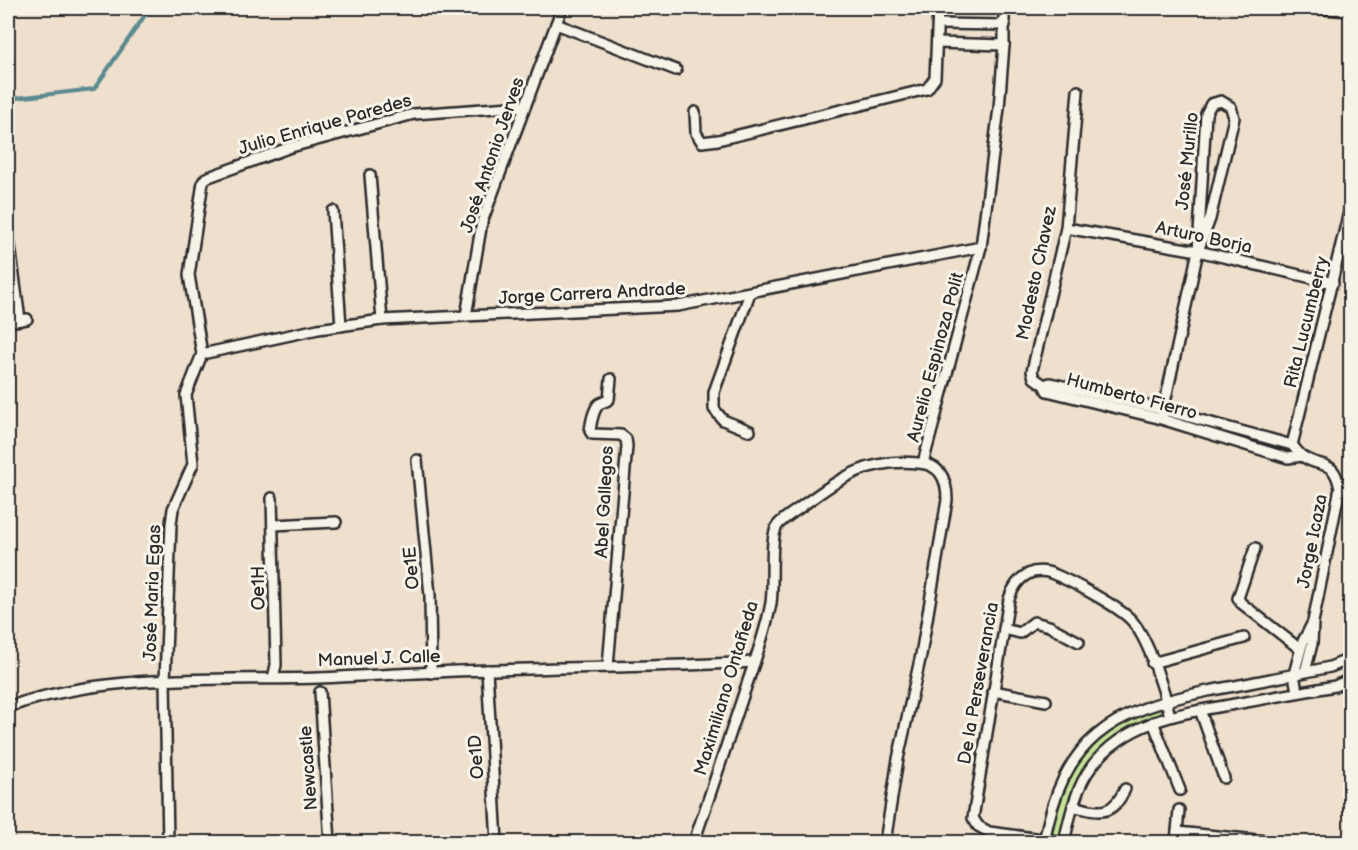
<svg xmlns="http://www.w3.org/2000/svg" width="1358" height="850" font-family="'Balsamiq Sans',sans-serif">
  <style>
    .green { fill: #c6e299; stroke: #788662; stroke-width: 1.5 }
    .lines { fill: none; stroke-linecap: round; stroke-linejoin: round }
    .stream { stroke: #5a8a8f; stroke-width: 4 }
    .street-casing { stroke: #2b2b2b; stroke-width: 14 }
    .street { stroke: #f7f3e8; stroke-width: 9 }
    .labels { text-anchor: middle; stroke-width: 6; stroke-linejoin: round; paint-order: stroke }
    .street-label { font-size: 18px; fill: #2b2b2b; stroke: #f7f3e8 }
  </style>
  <rect width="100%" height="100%" fill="#efdfcd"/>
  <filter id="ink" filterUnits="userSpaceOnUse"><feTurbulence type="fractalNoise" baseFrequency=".0167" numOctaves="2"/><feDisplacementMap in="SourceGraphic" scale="12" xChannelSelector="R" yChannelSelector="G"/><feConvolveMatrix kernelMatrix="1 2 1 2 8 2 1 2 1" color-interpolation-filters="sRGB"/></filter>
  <g filter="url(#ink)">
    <path class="green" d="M1156 706 1162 711 1159 715C1100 737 1072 771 1060 833L1058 836 1054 835 1053 832C1062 788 1079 749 1119 724 1130 717 1144 712 1156 706Z"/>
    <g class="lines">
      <polyline class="stream" points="8,99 94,89 150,8"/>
      <g class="street-casing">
        <g id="street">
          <polyline points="1311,8 1350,11"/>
          <polyline points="556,24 676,70"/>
          <polyline points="938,24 1005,25"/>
          <polyline points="937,43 1004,45"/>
          <polyline points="1078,91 1066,228 1032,371 1034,378 1044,385 1047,391 1158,418 1288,458 1302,456"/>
          <polyline points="695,112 696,133 702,142 718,140 927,89 935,78 938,8"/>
          <polyline points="370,175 382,320"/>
          <polyline points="333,211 341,326"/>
          <polyline points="1066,228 1198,251 1333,283"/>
          <polyline points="8,231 20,320"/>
          <polyline points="466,316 482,222 562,8"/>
          <polyline points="8,322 27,319"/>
          <polyline points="202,354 318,329 382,320 678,306 981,247"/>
          <polyline points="202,354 189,275 203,182 206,178 291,147 414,114 525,106"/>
          <path d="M1044 385 1050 383 1160 409 1292 445C1295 448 1298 453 1302 456 1322 470 1333 457 1340 488L1313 622 1312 644 1305 672"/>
          <polyline points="1162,416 1198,251 1210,219 1234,118 1231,107 1221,101 1211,104 1206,114 1198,251"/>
          <polyline points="750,431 723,420 714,409 714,392 750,293"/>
          <polyline points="1292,445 1350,208"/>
          <polyline points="417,460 430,595 431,673"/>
          <polyline points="923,463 981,247 999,108 1004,45 1004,8"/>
          <polyline points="272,498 276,665 273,678"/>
          <polyline points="273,525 336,522"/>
          <polyline points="1255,548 1238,598 1241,603 1300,649"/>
          <polyline points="1004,629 1020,633 1034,622 1049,626 1079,642"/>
          <polyline points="1152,663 1244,638"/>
          <path d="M608 666 627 446 626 439 621 435 592 434 590 431C591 423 593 410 599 404 602 402 606 402 609 399L611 379"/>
          <polyline points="487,670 497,842"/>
          <polyline points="993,691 1046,701"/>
          <polyline points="320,692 330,842"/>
          <polyline points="1297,692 1294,674 1303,641 1312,624"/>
          <path d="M8 707C108 672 214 681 318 678 376 676 433 671 491 670 579 667 667 667 754 662"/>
          <polyline points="1200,710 1224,778"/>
          <polyline points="1153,722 1180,790"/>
          <path d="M1073 806C1100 813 1112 817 1125 789"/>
          <polyline points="1177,832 1267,841"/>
          <polyline points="168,842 165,680 171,524 173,509 193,464 186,395 202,354"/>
          <path d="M694 842C710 795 726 747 742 699 752 668 765 636 771 603 774 586 769 539 777 526 783 518 795 512 802 506 841 478 867 458 918 463 940 464 947 479 947 500L921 655 898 759 885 842"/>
          <path d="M1044 842C1063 739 1110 711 1208 691 1248 683 1289 676 1330 667L1350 659"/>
          <path d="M1064 842 989 832 978 826 973 818 1009 599C1013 587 1020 576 1033 572 1039 571 1045 571 1051 573 1069 580 1122 608 1133 622 1150 643 1164 690 1170 716"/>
          <path d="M1064 842C1070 816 1076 787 1092 766 1127 720 1183 713 1235 704 1268 698 1301 692 1335 686L1350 679"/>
          <polyline points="1176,842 1179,810"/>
        </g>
      </g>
      <use href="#street" class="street"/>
    </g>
  </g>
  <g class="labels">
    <g class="street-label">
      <text transform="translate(325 124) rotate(-16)" y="6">Julio Enrique Paredes</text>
      <text transform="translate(492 155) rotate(-71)" y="6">José Antonio Jerves</text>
      <text transform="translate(1187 161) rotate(-84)" y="6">José Murillo</text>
      <text transform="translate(1204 237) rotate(12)" y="6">Arturo Borja</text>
      <text transform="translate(1036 273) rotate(-78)" y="6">Modesto Chavez</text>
      <text transform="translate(592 293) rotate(-3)" y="6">Jorge Carrera Andrade</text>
      <text transform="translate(1306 322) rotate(-76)" y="6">Rita Lucumberry</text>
      <text transform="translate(935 357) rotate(-75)" y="6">Aurelio Espinoza Polit</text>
      <text transform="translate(1132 396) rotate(15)" y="6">Humberto Fierro</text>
      <text transform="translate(604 502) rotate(-87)" y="6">Abel Gallegos</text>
      <text transform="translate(1312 541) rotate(-79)" y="6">Jorge Icaza</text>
      <text transform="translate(411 568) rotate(-95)" y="6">Oe1E</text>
      <text transform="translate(258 588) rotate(-90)" y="6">Oe1H</text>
      <text transform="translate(152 593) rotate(-88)" y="6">José Maria Egas</text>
      <text transform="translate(379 658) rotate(-2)" y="6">Manuel J. Calle</text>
      <text transform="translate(978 683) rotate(-80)" y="6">De la Perseverancia</text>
      <text transform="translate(726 688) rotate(-73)" y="6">Maximiliano Ontañeda</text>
      <text transform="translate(476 757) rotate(-94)" y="6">Oe1D</text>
      <text transform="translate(308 768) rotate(-94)" y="6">Newcastle</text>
    </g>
  </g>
  <rect width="1358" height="850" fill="none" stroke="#f7f3e8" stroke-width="30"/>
  <rect x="15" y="15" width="1328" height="820" fill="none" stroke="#2b2b2b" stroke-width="2" filter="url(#ink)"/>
</svg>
